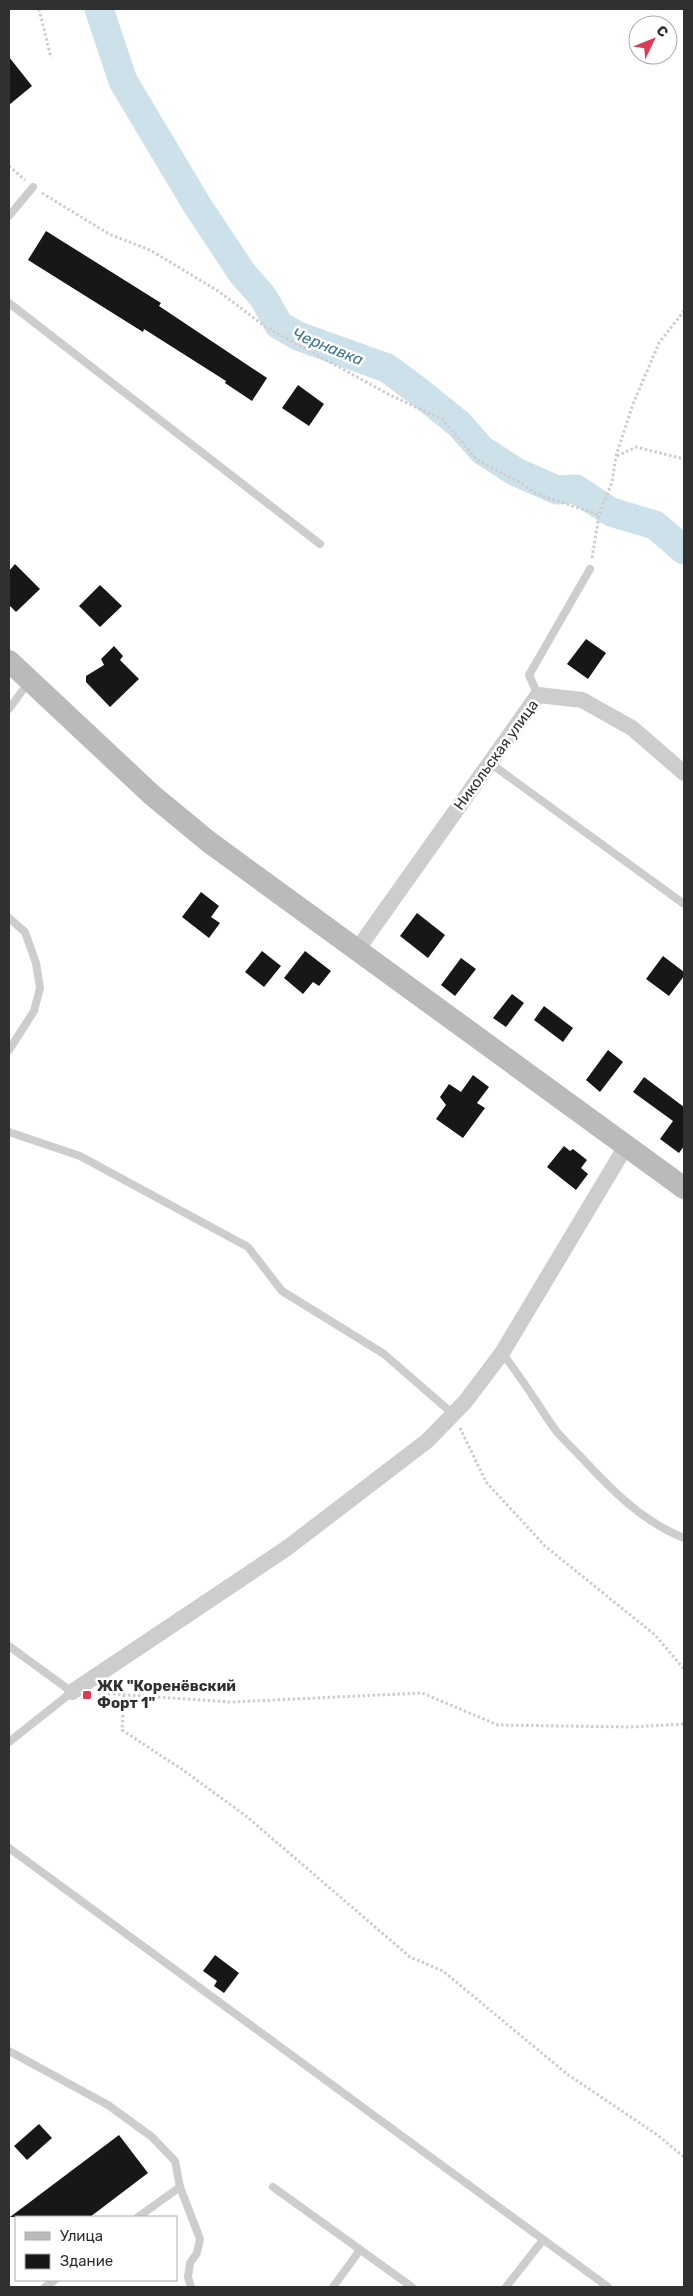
<svg xmlns="http://www.w3.org/2000/svg" width="693" height="2296" font-family="Rubik,sans-serif">
  <style>
    .lines { fill: none; stroke-linecap: round; stroke-linejoin: round }
    .river { stroke: #cde1eb; stroke-width: 29 }
    .building { fill: #171717 }
    .path { stroke: #cdcdcd; stroke-width: 3; stroke-dasharray: 2.5 2.5; stroke-linecap: butt }
    .lane { stroke: #cdcdcd; stroke-width: 8 }
    .street { stroke: #cdcdcd; stroke-width: 16 }
    .secondary { stroke: #bababa; stroke-width: 22 }
    .poi-dot { fill: #dc3d53; stroke: #fff; stroke-width: 2 }
    .labels { text-anchor: middle; stroke-width: 5; stroke-linejoin: round; paint-order: stroke }
    .street-label { font-size: 15px; fill: #303030; stroke: #fff }
    .poi-label { font-size: 15px; font-weight: bold; fill: #303030; stroke: #fff; text-anchor: start }
    .water-label { font-size: 16px; font-style: italic; fill: #42768f; stroke: #fff }
  </style>
  <rect width="100%" height="100%" fill="#fff"/>
  <g class="lines">
    <polyline class="river" points="99,9 123,81 197,205 242,273 263,297 279,325 298,336 387,368 418,391 459,424 482,450 516,472 557,490 576,489 611,512 655,525 684,550"/>
  </g>
  <g class="building">
    <polygon points="9,57 32,86 9,105"/>
    <polygon points="46,231 161,303 159,306 267,378 252,401 225,383 226,381 144,329 143,332 28,260"/>
    <polygon points="298,385 324,404 309,426 282,408"/>
    <polygon points="15,564 40,589 16,612 9,605 9,571"/>
    <polygon points="100,585 122,606 100,627 79,606"/>
    <polygon points="586,639 606,653 588,679 567,664"/>
    <polygon points="114,646 123,656 120,660 139,679 110,707 86,682 86,676 104,665 101,659"/>
    <polygon points="201,892 219,906 211,917 220,923 209,938 182,917"/>
    <polygon points="417,913 445,935 428,958 400,936"/>
    <polygon points="262,951 281,966 264,987 245,972"/>
    <polygon points="305,951 331,971 319,986 313,982 303,994 284,978"/>
    <polygon points="663,956 684,972 684,976 669,996 646,979"/>
    <polygon points="461,958 476,969 455,996 441,985"/>
    <polygon points="512,994 524,1003 506,1027 493,1018"/>
    <polygon points="544,1006 573,1028 563,1042 534,1020"/>
    <polygon points="608,1050 623,1062 600,1092 586,1080"/>
    <polygon points="473,1075 489,1087 477,1103 485,1108 463,1138 436,1119 446,1105 440,1097 449,1084 461,1092"/>
    <polygon points="644,1077 684,1107 684,1146 679,1153 660,1139 673,1121 633,1092"/>
    <polygon points="564,1146 570,1151 573,1149 587,1160 581,1168 588,1174 576,1190 547,1167"/>
    <polygon points="215,1955 239,1973 224,1993 214,1986 217,1981 203,1971"/>
    <polygon points="39,2124 52,2138 27,2160 14,2146"/>
    <polygon points="119,2135 148,2173 90,2217 10,2217"/>
  </g>
  <g class="lines">
    <g class="path">
      <polyline points="39,9 51,58"/>
      <polyline points="9,166 25,180"/>
      <polyline points="42,193 109,234 150,250 218,291 266,327 388,394 443,420 477,460 519,482 537,494 599,515"/>
      <polyline points="617,456 636,447 684,459"/>
      <polyline points="592,558 599,515 612,482 616,456 633,404 659,343 684,311"/>
      <polyline points="460,1428 486,1482 545,1546 655,1635 684,1669"/>
      <polyline points="98,1693 231,1702 422,1693 498,1725 630,1727 684,1724"/>
      <polyline points="124,1695 122,1730 183,1770 246,1816 410,1957 443,1971 567,2074 656,2134 684,2157"/>
    </g>
    <g class="lane">
      <polyline points="9,216 33,187"/>
      <polyline points="9,303 320,544"/>
      <polyline points="538,695 529,675 590,569"/>
      <polyline points="9,709 28,683"/>
      <polyline points="490,763 684,904"/>
      <polyline points="9,918 25,932 36,963 40,988 34,1011 9,1050"/>
      <polyline points="9,1132 80,1156 248,1247 282,1291 384,1354 453,1414"/>
      <path d="M502 1353C522 1378 536 1402 554 1428 561 1438 572 1447 580 1456 611 1489 641 1521 684 1538"/>
      <polyline points="9,1646 72,1692 9,1742"/>
      <polyline points="9,1848 608,2287"/>
      <polyline points="9,2051 108,2105 152,2137 175,2161 180,2187 200,2239 197,2253 190,2263 188,2277 191,2287"/>
      <polyline points="273,2187 412,2287"/>
      <polyline points="138,2217 180,2187"/>
      <polyline points="45,2287 55,2280"/>
      <polyline points="333,2287 360,2250"/>
      <polyline points="506,2287 543,2240"/>
    </g>
    <g class="street">
      <polyline points="357,950 538,695 582,700 632,728 684,773"/>
      <polyline points="72,1692 287,1548 427,1441 465,1402 502,1353 626,1146"/>
    </g>
    <polyline class="secondary" points="9,661 152,795 209,842 684,1188"/>
  </g>
  <rect class="poi-dot" x="82" y="1690" width="10" height="10" rx="2.5"/>
  <g class="labels">
    <g class="street-label">
      <text transform="translate(496 755) rotate(-54)" y="5">Никольская улица</text>
    </g>
    <g class="poi-label">
      <text x="97" y="1691">ЖК "Коренёвский<tspan x="97" dy="17">Форт 1"</tspan></text>
    </g>
    <g class="water-label">
      <text transform="translate(328 346) rotate(22)" y="6">Чернавка</text>
    </g>
  </g>
  <rect width="693" height="2296" fill="none" stroke="#303030" stroke-width="20"/>
  <rect x="15" y="2216" width="162" height="65" fill="#ffffff" stroke="#acacac"/>
  <rect x="25" y="2232" width="25" height="8" fill="#bababa" stroke="#acacac"/>
  <text x="60" y="2241" font-size="15" fill="#303030">Улица</text>
  <rect x="25" y="2254" width="25" height="15" fill="#171717" stroke="#acacac"/>
  <text x="60" y="2266" font-size="15" fill="#303030">Здание</text>
  <g transform="translate(653 40) rotate(47)"><circle r="24" fill="#ffffff" stroke="#acacac"/>
  <path d="M0-4L9 19L0 12L-9 19Z" fill="#dc3d53"/>
  <text y="-8" font-size="14" font-weight="bold" text-anchor="middle" fill="#303030">С</text>
  </g>
</svg>
